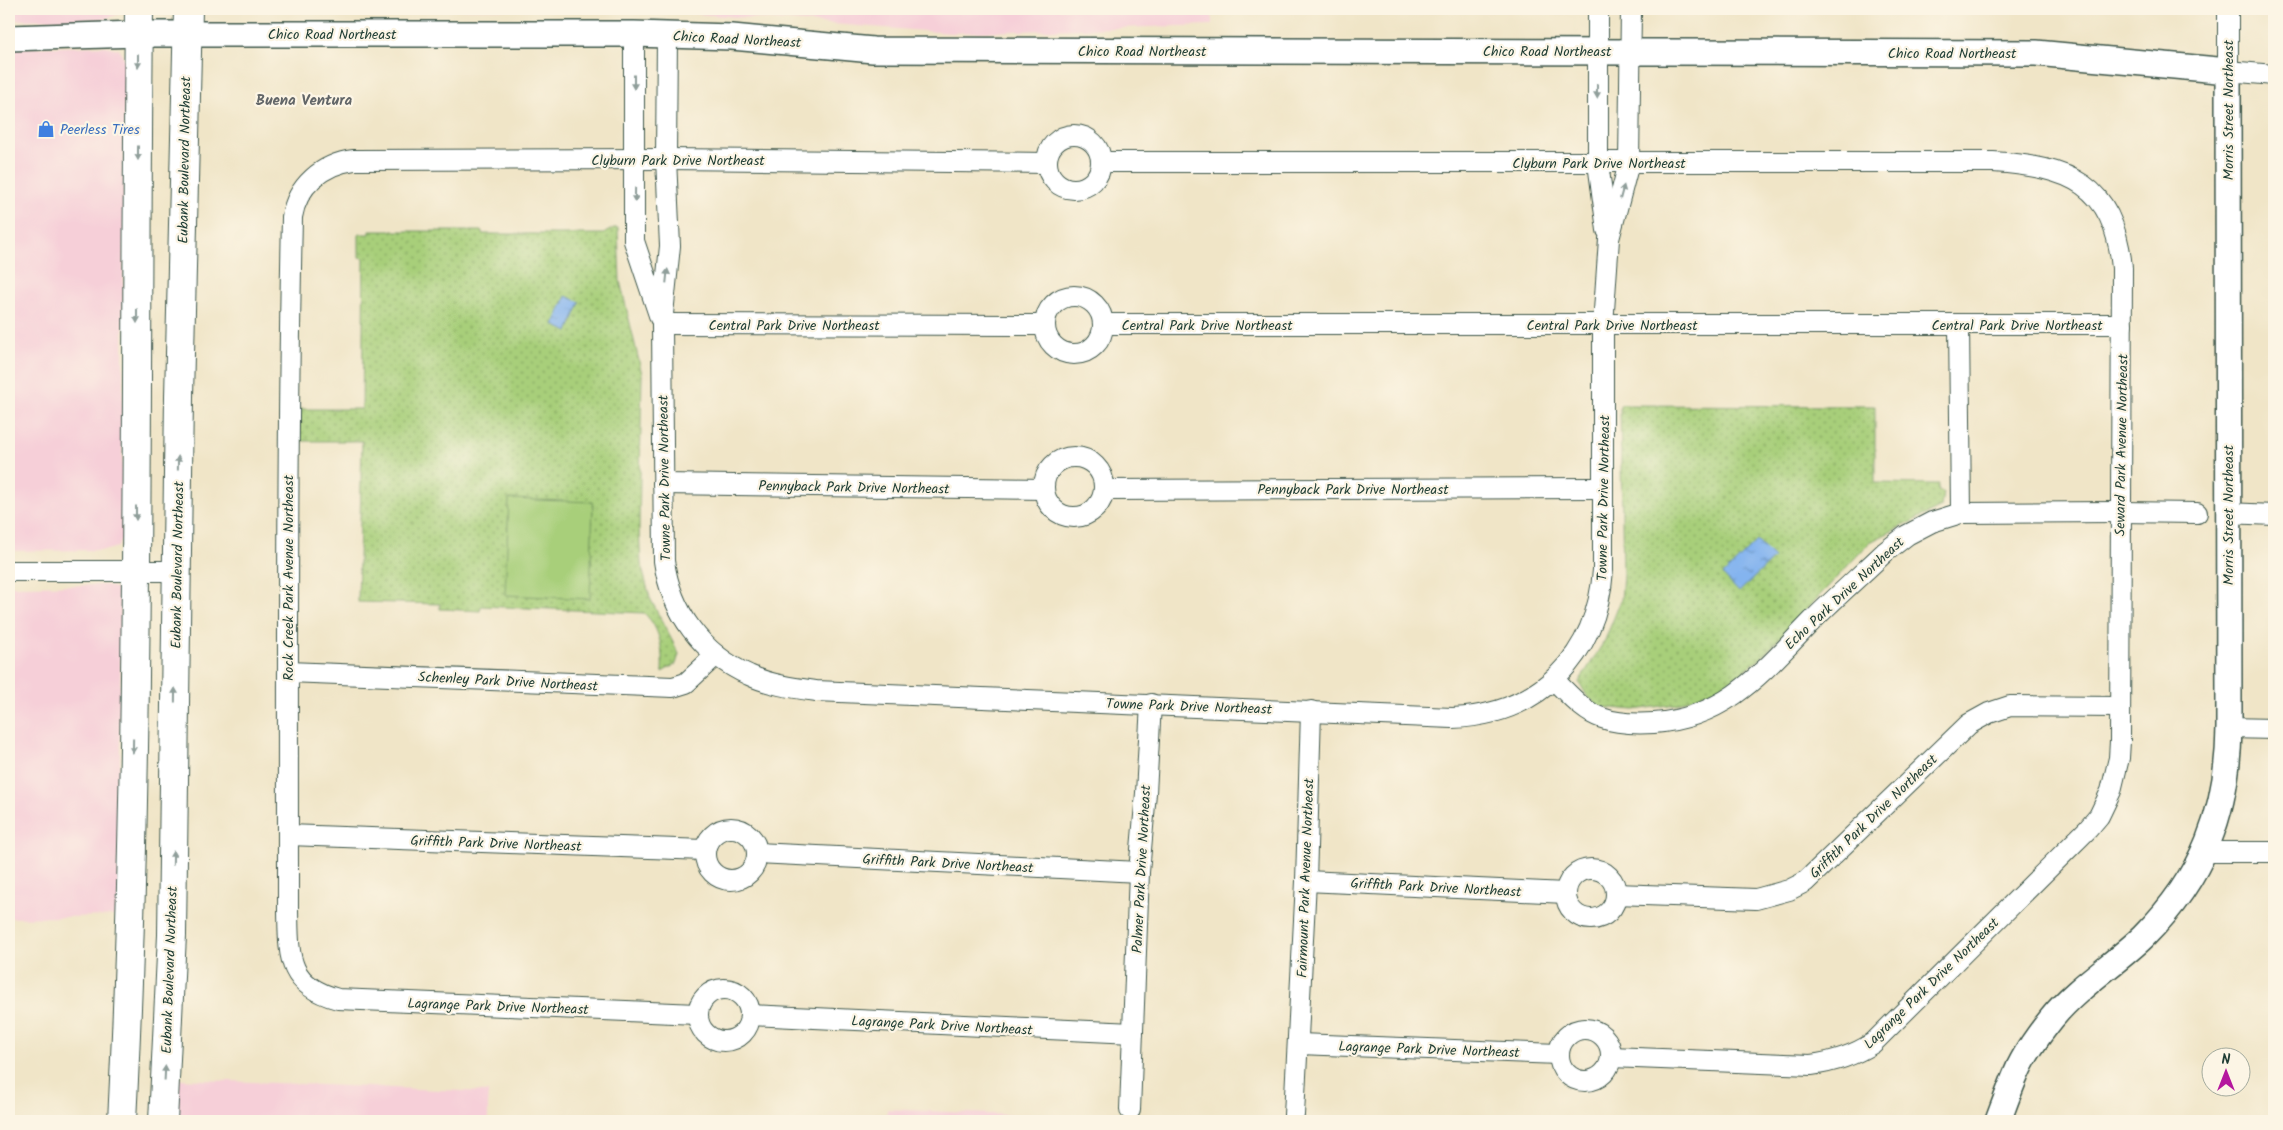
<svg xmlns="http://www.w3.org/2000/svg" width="2283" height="1130" font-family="Kalam,sans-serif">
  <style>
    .built { fill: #f6cfd8 }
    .park { fill: url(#park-dots); stroke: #648657 }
    .pitch { fill: #a8cf7a; stroke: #648657 }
    .water { fill: url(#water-ripples); stroke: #527892 }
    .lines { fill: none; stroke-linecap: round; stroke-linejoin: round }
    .minor-casing { stroke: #3e564a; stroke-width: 22 }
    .tertiary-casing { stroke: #3e564a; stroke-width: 28 }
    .secondary-casing { stroke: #3e564a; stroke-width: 30 }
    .minor { stroke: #fff; stroke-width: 20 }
    .tertiary { stroke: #fff; stroke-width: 25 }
    .secondary { stroke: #fff; stroke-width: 28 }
    .oneway { fill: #8f9e9a }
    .labels { text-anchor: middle; stroke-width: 4.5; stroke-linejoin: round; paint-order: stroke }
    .street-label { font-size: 14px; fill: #1f3d34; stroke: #fcf5e5 }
    .shop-label { font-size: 14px; fill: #366cbe; stroke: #fcf5e5; text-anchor: start }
    .neighbourhood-label { font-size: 15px; font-weight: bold; fill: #626668; stroke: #fcf5e5 }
  </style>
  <defs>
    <pattern id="park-dots" width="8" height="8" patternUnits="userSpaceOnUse" patternTransform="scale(1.25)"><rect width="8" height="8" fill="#a8cf7a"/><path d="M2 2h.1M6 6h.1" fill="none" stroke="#88a965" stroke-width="1.8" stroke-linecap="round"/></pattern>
    <pattern id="water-ripples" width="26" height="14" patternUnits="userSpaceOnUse" patternTransform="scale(1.25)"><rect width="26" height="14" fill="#84b4ef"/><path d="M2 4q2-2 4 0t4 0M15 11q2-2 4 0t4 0" fill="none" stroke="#6b94c2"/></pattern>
  </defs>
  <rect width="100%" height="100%" fill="#fcf5e5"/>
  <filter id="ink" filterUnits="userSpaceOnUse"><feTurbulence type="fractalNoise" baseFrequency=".02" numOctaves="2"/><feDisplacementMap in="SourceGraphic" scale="10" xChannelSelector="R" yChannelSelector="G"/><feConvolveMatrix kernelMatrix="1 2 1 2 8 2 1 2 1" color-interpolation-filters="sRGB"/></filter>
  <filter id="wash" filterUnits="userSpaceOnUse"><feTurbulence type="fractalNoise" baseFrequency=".0096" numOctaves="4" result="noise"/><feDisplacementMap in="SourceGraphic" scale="20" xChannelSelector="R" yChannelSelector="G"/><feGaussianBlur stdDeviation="1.12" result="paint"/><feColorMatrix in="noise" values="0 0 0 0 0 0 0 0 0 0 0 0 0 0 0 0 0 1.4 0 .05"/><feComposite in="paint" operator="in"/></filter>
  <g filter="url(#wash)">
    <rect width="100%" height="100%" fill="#f0e5c7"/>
    <g class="built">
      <polygon points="9,9 122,9 119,14 105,19 9,20"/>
      <polygon points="219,9 1212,9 1212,25 952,33 645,10"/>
      <polygon points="106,46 119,49 125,60 122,537 118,547 107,550 9,551 9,48"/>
      <polygon points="107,585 117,589 121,595 119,916 9,918 9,586"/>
      <polygon points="179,1079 488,1092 488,1121 176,1121"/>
      <polygon points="887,1109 1011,1115 1158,1121 887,1121"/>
    </g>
    <g class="park">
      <path d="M614 228H618L620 281 642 374 639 530 641 564 650 598 679 654 676 664 662 672C663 651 661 629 644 613L481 606 480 611 440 609V604L358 602 362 441H299V409H362L364 258 359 257V234H370V231H482V234H603Z"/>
      <polygon points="1620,405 1875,406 1875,483 1939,484 1938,491 1943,492 1941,507 1870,542 1759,660 1718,689 1676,704 1634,710 1600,707 1587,696 1579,682 1605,640 1621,600 1623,575"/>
    </g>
    <polygon class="pitch" points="509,499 593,502 590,599 505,595"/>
    <g class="water">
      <polygon points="566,296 580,302 568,332 554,325"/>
      <polygon points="1757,541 1774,558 1739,592 1723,575"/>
    </g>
  </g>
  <g filter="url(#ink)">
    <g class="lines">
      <g class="minor-casing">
        <g id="minor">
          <polyline points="1598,9 1598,163 1607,230"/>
          <polyline points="2228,9 2228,71 2274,75"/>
          <polyline points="634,34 634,241 660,318"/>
          <path d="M667 35 666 159 670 246 662 324 664 561C671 612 702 654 749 675 770 685 794 688 816 691L1452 718C1539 715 1597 656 1603 570V325L1609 239 1629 163 1631 9"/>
          <circle cx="1074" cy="162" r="27"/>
          <path d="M1101 162H1993C2069 167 2114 183 2122 268L2120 741 2119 758 2111 791 2099 816 2088 829 1873 1043C1853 1056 1834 1062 1811 1065L1611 1057"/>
          <circle cx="1074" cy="325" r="29"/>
          <polyline points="662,324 1045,325"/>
          <polyline points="1103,324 2122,324"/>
          <polyline points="1959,324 1961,513"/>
          <circle cx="1074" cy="487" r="30"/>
          <polyline points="663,484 1044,489"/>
          <polyline points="1104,490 1602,488"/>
          <polyline points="2227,513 2274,515"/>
          <polyline points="9,571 177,571"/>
          <polyline points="288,672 673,687 686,683 716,655"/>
          <path d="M1554 680C1568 693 1583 712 1602 718 1618 724 1637 724 1654 723 1729 717 1764 670 1813 620 1836 597 1861 575 1885 552L1907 535 1932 522 1961 513 2120 512 2197 513"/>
          <polyline points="2229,728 2274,729"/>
          <circle cx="731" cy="854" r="26"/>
          <polyline points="288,835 705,850"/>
          <polyline points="2205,852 2274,852"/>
          <polyline points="757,853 1139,872"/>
          <circle cx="1591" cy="894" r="25"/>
          <polyline points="1306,881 1566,893"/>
          <polyline points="1616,894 1756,899 1789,890 1805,882 1969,724 1989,713 2010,706 2119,707"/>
          <circle cx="724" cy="1015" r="26"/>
          <path d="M697 1014 338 999C286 985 289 955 288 910 288 679 287 448 292 217 297 186 322 164 354 160L666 159 1047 163"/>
          <polyline points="750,1015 1133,1033"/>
          <circle cx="1585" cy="1055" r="26"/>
          <polyline points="1299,1044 1559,1054"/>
          <polyline points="1130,1110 1139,872 1146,793 1151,704"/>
          <polyline points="1294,1115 1306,881 1311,711"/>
        </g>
      </g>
      <g class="tertiary-casing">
        <path id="tertiary" d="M9 38 138 34H634L732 37 873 50 2036 53 2228 71 2229 728C2228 812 2203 877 2143 937 2116 963 2076 988 2052 1018 2040 1033 2025 1053 2017 1072 2010 1088 2004 1105 1998 1121"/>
      </g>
      <g class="secondary-casing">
        <g id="secondary">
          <path d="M122 1121C141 751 135 379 139 9"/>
          <polyline points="163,1121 172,935 179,397 188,9"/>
        </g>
      </g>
      <use href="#minor" class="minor"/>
      <use href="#tertiary" class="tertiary"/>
      <use href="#secondary" class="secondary"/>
    </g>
    <defs><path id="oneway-solid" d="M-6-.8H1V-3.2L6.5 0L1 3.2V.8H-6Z" transform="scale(1.25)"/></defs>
    <g class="oneway">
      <use href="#oneway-solid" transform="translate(138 61) rotate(90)"/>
      <use href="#oneway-solid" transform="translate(634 82) rotate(90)"/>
      <use href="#oneway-solid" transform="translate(1597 91) rotate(90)"/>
      <use href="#oneway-solid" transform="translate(138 153) rotate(90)"/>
      <use href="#oneway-solid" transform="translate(1622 192) rotate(-75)"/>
      <use href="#oneway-solid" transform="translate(635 195) rotate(91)"/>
      <use href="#oneway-solid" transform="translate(667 276) rotate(-84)"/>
      <use href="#oneway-solid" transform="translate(137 316) rotate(90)"/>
      <use href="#oneway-solid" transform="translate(178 463) rotate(-89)"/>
      <use href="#oneway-solid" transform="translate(136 513) rotate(90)"/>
      <use href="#oneway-solid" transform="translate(175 695) rotate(-89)"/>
      <use href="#oneway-solid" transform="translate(133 746) rotate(91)"/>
      <use href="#oneway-solid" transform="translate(173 858) rotate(-89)"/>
      <use href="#oneway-solid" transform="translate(165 1073) rotate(-87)"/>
    </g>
  </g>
  <defs>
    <g id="shop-bare" transform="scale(1.35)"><path d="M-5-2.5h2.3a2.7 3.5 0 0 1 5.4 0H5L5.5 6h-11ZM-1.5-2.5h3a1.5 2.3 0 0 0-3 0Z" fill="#3f7fe0" stroke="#fcf5e5" stroke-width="2.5" paint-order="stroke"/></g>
  </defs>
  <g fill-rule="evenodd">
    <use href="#shop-bare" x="46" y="129"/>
  </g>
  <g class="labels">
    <g class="street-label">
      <text x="332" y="39">Chico Road Northeast</text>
      <text transform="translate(737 39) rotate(3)" y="5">Chico Road Northeast</text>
      <text x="1142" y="56">Chico Road Northeast</text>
      <text x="1547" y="56">Chico Road Northeast</text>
      <text x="1952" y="58">Chico Road Northeast</text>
      <text transform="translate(2228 110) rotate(-90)" y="5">Morris Street Northeast</text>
      <text transform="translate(184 160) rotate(-89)" y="5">Eubank Boulevard Northeast</text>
      <text x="678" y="165">Clyburn Park Drive Northeast</text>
      <text x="1599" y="168">Clyburn Park Drive Northeast</text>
      <text x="794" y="330">Central Park Drive Northeast</text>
      <text x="1207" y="330">Central Park Drive Northeast</text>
      <text x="1612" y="330">Central Park Drive Northeast</text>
      <text x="2017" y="330">Central Park Drive Northeast</text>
      <text transform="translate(2121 445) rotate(-89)" y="5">Seward Park Avenue Northeast</text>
      <text transform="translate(664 478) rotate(-91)" y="5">Towne Park Drive Northeast</text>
      <text transform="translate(854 487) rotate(1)" y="5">Pennyback Park Drive Northeast</text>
      <text x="1353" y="494">Pennyback Park Drive Northeast</text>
      <text transform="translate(1603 498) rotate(-89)" y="5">Towne Park Drive Northeast</text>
      <text transform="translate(2228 515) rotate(-90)" y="5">Morris Street Northeast</text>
      <text transform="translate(177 565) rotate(-89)" y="5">Eubank Boulevard Northeast</text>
      <text transform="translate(288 578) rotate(-90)" y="5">Rock Creek Park Avenue Northeast</text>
      <text transform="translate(1844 593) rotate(-43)" y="5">Echo Park Drive Northeast</text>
      <text transform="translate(508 681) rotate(3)" y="5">Schenley Park Drive Northeast</text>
      <text transform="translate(1189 706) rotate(2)" y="5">Towne Park Drive Northeast</text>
      <text transform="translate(1873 816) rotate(-44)" y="5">Griffith Park Drive Northeast</text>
      <text transform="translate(496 843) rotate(2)" y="5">Griffith Park Drive Northeast</text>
      <text transform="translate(948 863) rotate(3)" y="5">Griffith Park Drive Northeast</text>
      <text transform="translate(1141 869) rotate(-87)" y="5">Palmer Park Drive Northeast</text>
      <text transform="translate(1305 878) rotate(-88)" y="5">Fairmount Park Avenue Northeast</text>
      <text transform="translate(1436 887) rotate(3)" y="5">Griffith Park Drive Northeast</text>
      <text transform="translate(169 970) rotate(-88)" y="5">Eubank Boulevard Northeast</text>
      <text transform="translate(1931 983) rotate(-44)" y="5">Lagrange Park Drive Northeast</text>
      <text transform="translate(498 1006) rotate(2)" y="5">Lagrange Park Drive Northeast</text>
      <text transform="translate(942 1025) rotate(3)" y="5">Lagrange Park Drive Northeast</text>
      <text transform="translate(1429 1049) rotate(2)" y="5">Lagrange Park Drive Northeast</text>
    </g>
    <g class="shop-label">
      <text x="60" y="134">Peerless Tires</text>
    </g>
    <g class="neighbourhood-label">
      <text x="304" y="105">Buena Ventura</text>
    </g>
  </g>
  <rect width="2283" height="1130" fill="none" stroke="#fcf5e5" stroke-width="30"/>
  <g transform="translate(2226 1072)"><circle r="24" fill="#fcf5e5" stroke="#a4ab9e"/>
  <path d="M0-4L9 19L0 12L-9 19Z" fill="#b5179e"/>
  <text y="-8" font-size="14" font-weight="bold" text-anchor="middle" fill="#1f3d34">N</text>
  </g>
</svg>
